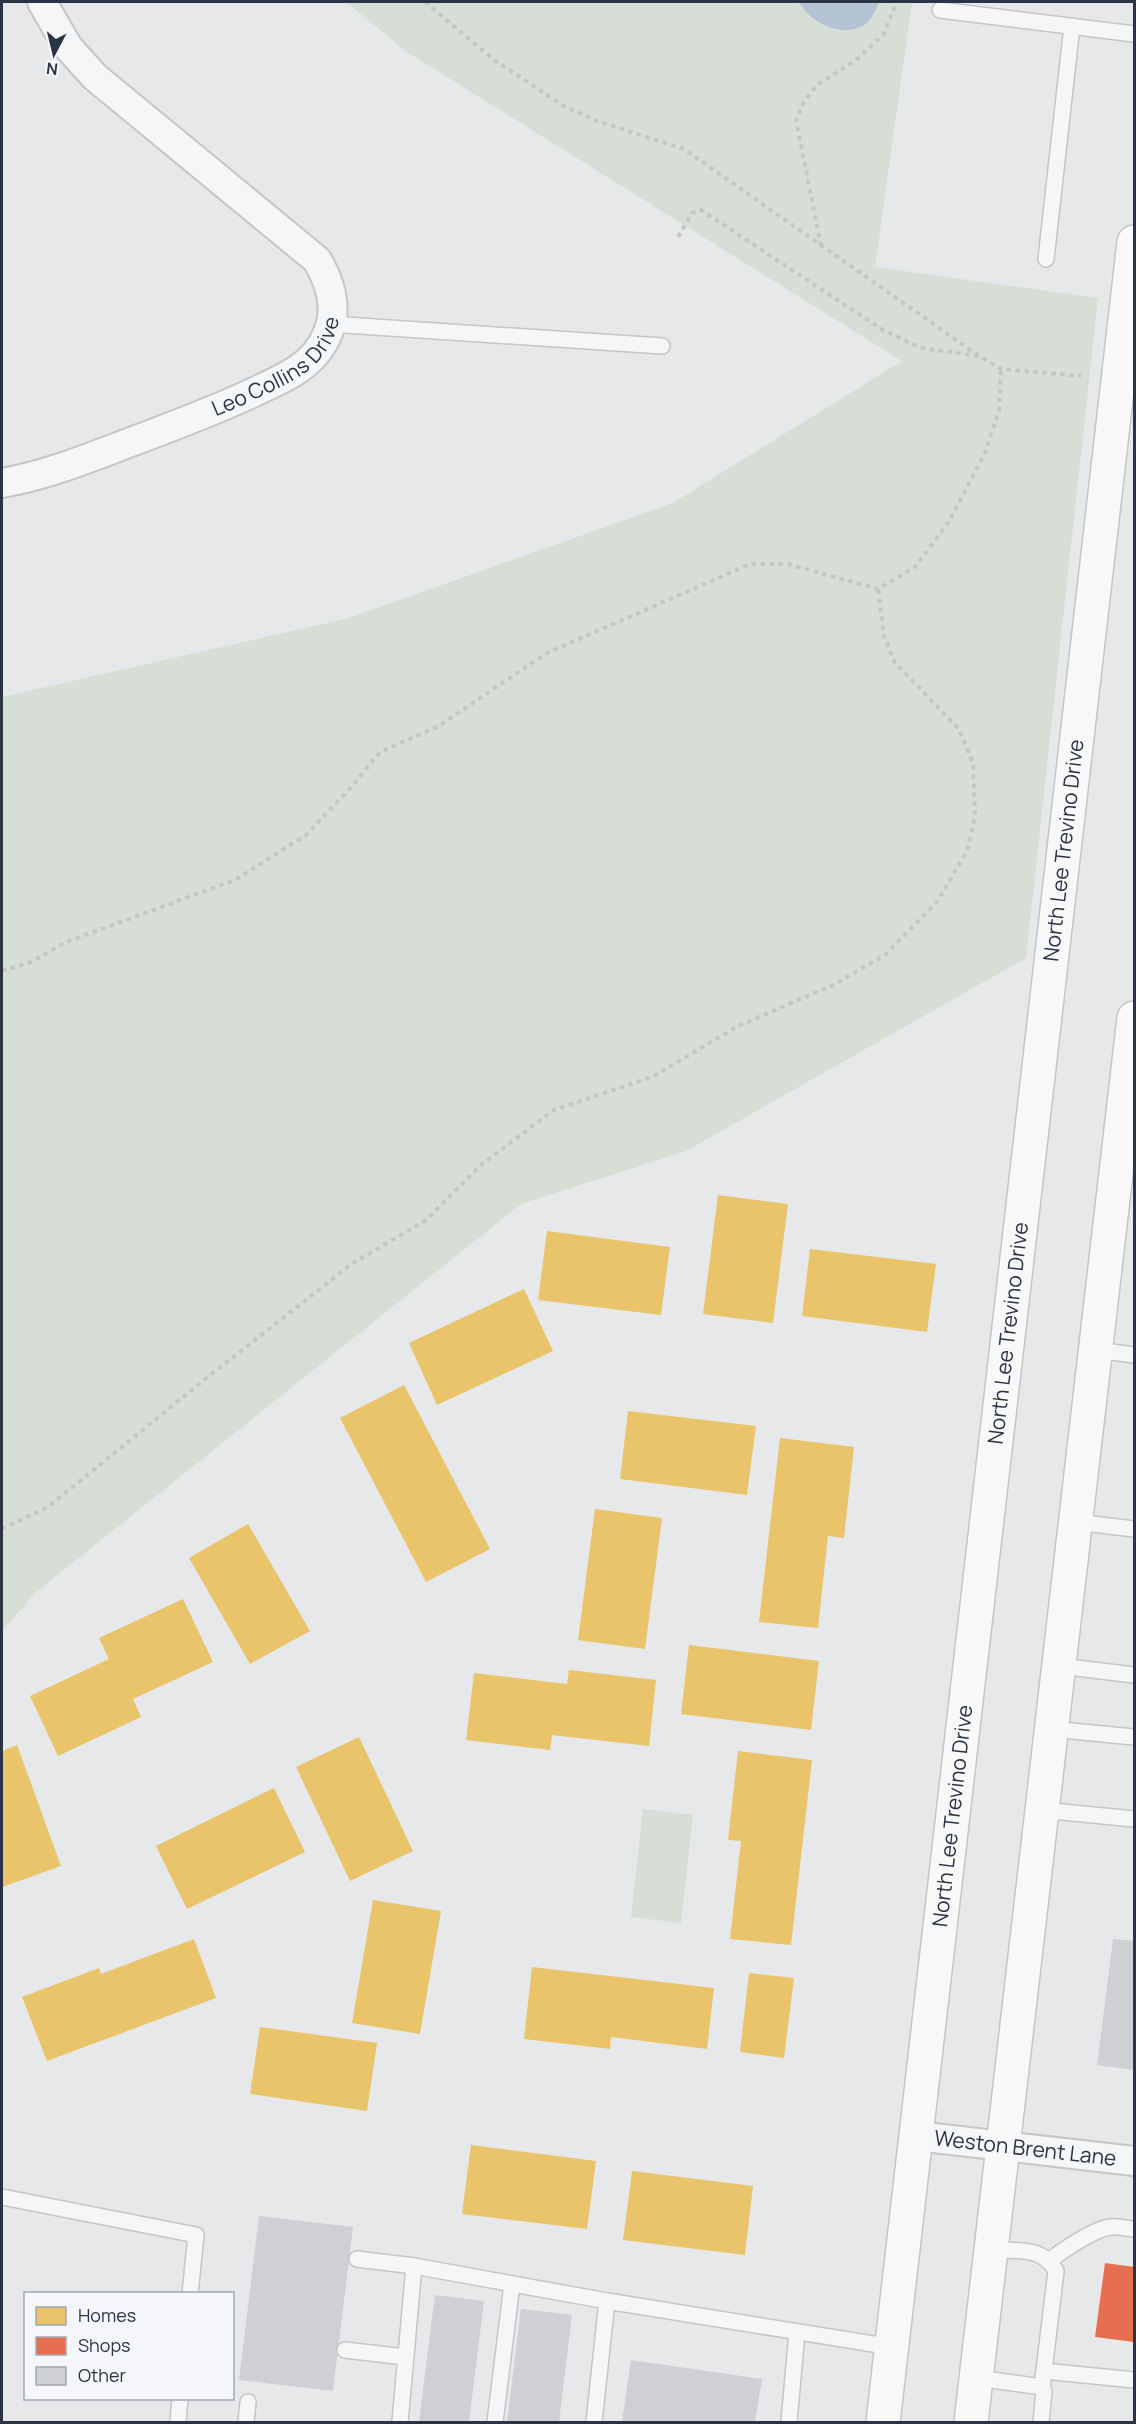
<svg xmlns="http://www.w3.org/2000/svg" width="1136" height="2424" font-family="Manrope,sans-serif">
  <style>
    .green { fill: #d6ded6 }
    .water { fill: #b4c4d5 }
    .homes { fill: #e9c46a }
    .shops { fill: #e76f51 }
    .building { fill: #ced0d3 }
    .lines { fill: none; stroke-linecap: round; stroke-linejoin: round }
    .lane-casing { stroke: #c4c6c8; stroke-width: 18 }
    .street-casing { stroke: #c4c6c8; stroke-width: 32 }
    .secondary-casing { stroke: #c4c6c8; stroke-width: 36 }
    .path { stroke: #c5c6ca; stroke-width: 4; stroke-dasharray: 4.5 4.5; stroke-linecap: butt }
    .lane { stroke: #f5f6f7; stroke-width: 15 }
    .street { stroke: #f5f6f7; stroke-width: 28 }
    .secondary { stroke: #f8f8f8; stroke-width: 33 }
    .labels { text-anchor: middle; stroke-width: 6; stroke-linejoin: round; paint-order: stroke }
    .street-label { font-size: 21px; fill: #2b3445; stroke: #f4f6f9 }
  </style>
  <rect width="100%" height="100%" fill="#e6e8ea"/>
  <g class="green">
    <polygon points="346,2 912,2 875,267 1098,298 1026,958 686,1151 521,1204 36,1592 2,1631 2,697 349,618 673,503 902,361 407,52"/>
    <polygon points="643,1809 693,1815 681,1923 631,1917"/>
  </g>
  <path class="water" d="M799 2H879C876 10 871 20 864 25 842 39 809 22 799 2Z"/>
  <g class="homes">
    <polygon points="718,1195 788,1204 773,1323 703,1314"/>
    <polygon points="547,1231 670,1247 661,1315 538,1300"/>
    <polygon points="810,1249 936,1264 927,1332 802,1316"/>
    <polygon points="524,1289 553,1351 437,1405 409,1343"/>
    <polygon points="404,1385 490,1549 426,1582 340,1418"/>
    <polygon points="628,1411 756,1426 747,1495 620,1479"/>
    <polygon points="780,1438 854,1447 844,1538 828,1536 818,1628 759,1622"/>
    <polygon points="595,1509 662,1518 645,1649 578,1640"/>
    <polygon points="248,1524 310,1631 250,1664 189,1558"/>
    <polygon points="183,1599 213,1662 133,1699 141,1717 58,1756 30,1696 109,1659 99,1638"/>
    <polygon points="689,1645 819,1661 811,1730 681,1714"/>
    <polygon points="569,1670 656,1680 649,1746 552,1735 550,1750 466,1740 474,1673 567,1684"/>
    <polygon points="359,1737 413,1851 350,1881 296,1767"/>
    <polygon points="17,1745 61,1866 2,1887 2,1751"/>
    <polygon points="738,1751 812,1760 791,1945 730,1939 741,1841 728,1840"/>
    <polygon points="274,1788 305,1852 187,1909 156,1846"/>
    <polygon points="373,1900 441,1911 420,2034 352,2023"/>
    <polygon points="194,1939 216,1998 47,2061 22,1997 99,1968 101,1974"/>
    <polygon points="532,1967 714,1988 707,2049 611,2037 610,2049 524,2039"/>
    <polygon points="749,1973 794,1978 784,2058 740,2052"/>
    <polygon points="260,2027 377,2043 367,2111 250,2094"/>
    <polygon points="471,2145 596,2161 587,2229 462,2214"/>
    <polygon points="632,2171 753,2186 745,2255 623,2240"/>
  </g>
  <polygon class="shops" points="1105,2263 1134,2267 1134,2342 1095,2337"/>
  <g class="building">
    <polygon points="1113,1939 1134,1941 1134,2070 1097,2065"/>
    <polygon points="259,2216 353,2227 333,2391 239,2380"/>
    <polygon points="435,2295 484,2301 469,2422 419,2422"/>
    <polygon points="521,2309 572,2315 559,2422 507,2422"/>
    <polygon points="631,2360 762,2379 755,2422 622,2422"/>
  </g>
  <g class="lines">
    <g class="lane-casing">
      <g id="lane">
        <polyline points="940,10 1134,34"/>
        <polyline points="1046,259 1072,26"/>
        <polyline points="330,324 662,346"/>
        <polyline points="1096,1350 1134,1355"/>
        <polyline points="1076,1522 1134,1529"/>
        <polyline points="1060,1666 1134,1675"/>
        <polyline points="1051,1729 1134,1737"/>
        <polyline points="1042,1810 1134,1819"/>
        <polyline points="2,2197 196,2235 190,2294"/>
        <path d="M992 2250C1018 2251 1042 2246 1056 2271L1042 2387"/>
        <polyline points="357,2259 414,2266"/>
        <path d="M1050 2260C1065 2249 1092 2230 1110 2227 1118 2226 1127 2229 1134 2229"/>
        <polyline points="345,2350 405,2357"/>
        <polyline points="1044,2371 1134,2380"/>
        <polyline points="977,2378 1042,2387 1044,2391 1041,2422"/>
        <polyline points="178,2422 180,2398"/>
        <polyline points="246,2422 248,2402"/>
        <polyline points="400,2422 414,2266 607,2301"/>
        <polyline points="495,2422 512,2284"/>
        <polyline points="594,2422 607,2301 892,2347"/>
        <polyline points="789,2422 797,2332"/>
      </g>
    </g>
    <g class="street-casing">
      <g id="street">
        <path id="s1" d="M2 483C43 476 84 460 123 445 166 429 209 413 250 394 272 383 300 373 316 353 340 323 336 292 317 260L95 77 68 47 42 2"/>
        <path id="s2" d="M916 2136 1134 2161"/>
      </g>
    </g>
    <g class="secondary-casing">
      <g id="secondary">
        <path id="s3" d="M883 2422 1134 242"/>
        <polyline points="971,2422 1134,1018"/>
      </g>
    </g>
    <g class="path">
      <polyline points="425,2 494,60 564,106 597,121 684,149 979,356 1001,369 1081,376"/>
      <polyline points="678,237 692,213 701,210 883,330 921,348 978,356"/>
      <polyline points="821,246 796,120 804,102 817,85 856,60 883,35 897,2"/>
      <polyline points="2,971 31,962 66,942 235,880 306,835 354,784 380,752 439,726 545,654 750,564 788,564 878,589 915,567 948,523 985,453 999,410 1001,369"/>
      <polyline points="2,1529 48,1507 204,1380 353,1263 425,1221 482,1164 554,1110 652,1077 738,1026 833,985 885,955 937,902 967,851 975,816 973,763 959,729 895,663 884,636 878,589"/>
    </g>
    <use href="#lane" class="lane"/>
    <use href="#street" class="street"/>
    <use href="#secondary" class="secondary"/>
  </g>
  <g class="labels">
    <g class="street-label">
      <text dy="7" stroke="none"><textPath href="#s1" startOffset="303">Leo Collins Drive</textPath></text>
      <text dy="7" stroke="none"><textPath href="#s3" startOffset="1582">North Lee Trevino Drive</textPath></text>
      <text dy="7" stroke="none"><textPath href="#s3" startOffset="1096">North Lee Trevino Drive</textPath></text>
      <text dy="7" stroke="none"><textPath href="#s3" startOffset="610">North Lee Trevino Drive</textPath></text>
      <text dy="7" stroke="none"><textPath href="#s2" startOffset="110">Weston Brent Lane</textPath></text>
    </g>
  </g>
  <rect width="1136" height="2424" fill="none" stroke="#2b3445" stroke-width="6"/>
  <rect x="24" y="2292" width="210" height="108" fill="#f4f6f9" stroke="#a4a8b1" stroke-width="1.5"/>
  <rect x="36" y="2307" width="30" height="18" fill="#e9c46a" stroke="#a4a8b1" stroke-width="1.5"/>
  <text x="78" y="2322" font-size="18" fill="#2b3445">Homes</text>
  <rect x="36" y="2337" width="30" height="18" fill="#e76f51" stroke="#a4a8b1" stroke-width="1.5"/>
  <text x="78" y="2352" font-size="18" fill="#2b3445">Shops</text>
  <rect x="36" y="2367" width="30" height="18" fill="#ced0d3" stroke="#a4a8b1" stroke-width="1.5"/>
  <text x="78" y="2382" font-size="18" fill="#2b3445">Other</text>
  <g transform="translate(54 54) rotate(187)" stroke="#f4f6f9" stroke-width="4.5" paint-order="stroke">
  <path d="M0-4.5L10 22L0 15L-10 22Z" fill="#2b3445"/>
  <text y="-9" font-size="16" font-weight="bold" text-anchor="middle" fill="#2b3445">N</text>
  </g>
</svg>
